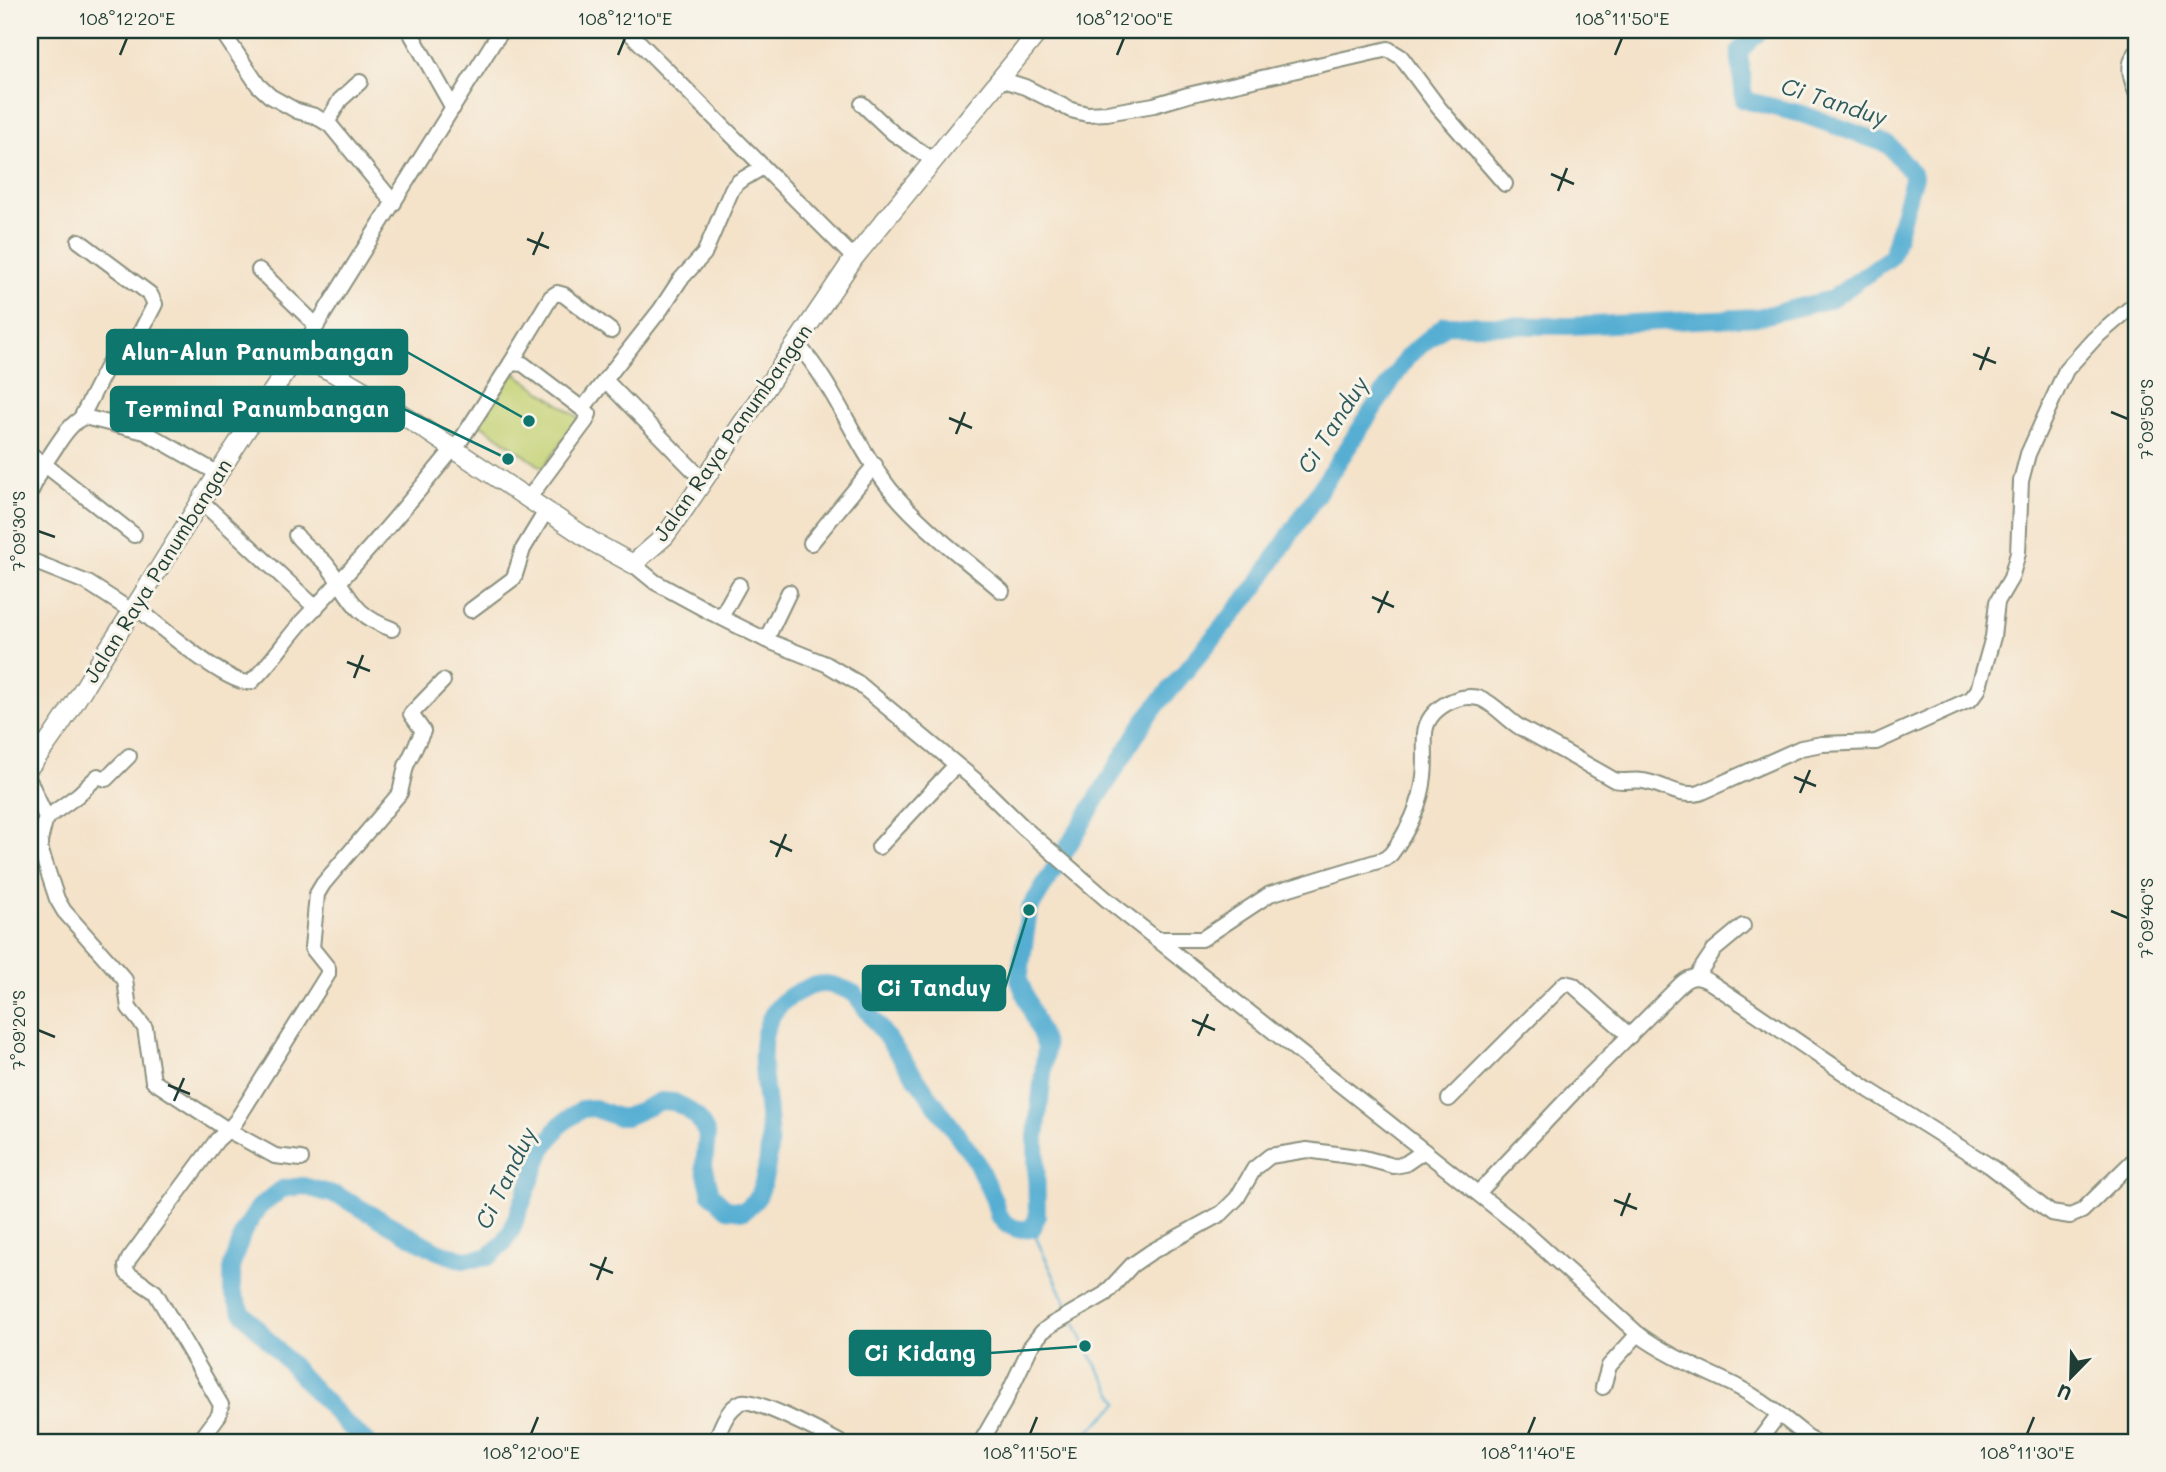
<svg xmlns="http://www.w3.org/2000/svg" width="2166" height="1472" font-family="Mali,sans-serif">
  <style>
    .green { fill: #c4d274; stroke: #728854; stroke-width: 2 }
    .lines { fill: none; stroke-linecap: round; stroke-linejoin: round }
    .stream { stroke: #56afd3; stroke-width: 2.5 }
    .river { stroke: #56afd3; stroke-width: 18 }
    .minor-casing { stroke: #8a907e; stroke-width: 18 }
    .major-casing { stroke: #8a907e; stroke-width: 21 }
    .minor { stroke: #fff; stroke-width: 14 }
    .major { stroke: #fff; stroke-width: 18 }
    .ticks { fill: none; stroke: #1f3d34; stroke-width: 2.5 }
    .labels { text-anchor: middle; stroke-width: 6; stroke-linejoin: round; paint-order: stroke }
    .street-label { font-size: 21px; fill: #1f3d34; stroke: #f7f3e8 }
    .water-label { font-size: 23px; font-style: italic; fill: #2d5a5c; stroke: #f7f3e8 }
    .leader { fill: none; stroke: #0f766e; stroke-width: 2.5 }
    .callout-dot { fill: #0f766e; stroke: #f7f3e8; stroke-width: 2.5 }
    .callout { fill: #0f766e; stroke: #0f766e; stroke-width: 2.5 }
    .callout-label { font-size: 23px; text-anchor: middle; font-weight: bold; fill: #fff }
    .neatline { fill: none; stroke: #1f3d34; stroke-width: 2.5 }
    .ticks-label { font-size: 18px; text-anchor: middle; fill: #1f3d34 }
  </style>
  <rect width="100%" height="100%" fill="#f7f3e8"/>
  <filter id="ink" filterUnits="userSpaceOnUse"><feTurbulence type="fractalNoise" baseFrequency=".0143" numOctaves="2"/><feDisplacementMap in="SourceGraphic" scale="14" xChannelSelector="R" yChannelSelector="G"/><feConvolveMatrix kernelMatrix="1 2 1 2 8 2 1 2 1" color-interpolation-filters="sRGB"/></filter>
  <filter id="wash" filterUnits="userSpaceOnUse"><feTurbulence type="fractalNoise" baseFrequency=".00686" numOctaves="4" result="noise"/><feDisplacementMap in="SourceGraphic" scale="28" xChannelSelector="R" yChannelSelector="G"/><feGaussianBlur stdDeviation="1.57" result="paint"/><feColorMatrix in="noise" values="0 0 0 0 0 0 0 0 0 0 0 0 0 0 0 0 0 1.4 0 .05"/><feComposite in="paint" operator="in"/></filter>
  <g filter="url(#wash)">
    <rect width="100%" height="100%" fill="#f4e2c9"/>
    <polygon class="green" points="515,373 579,418 543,468 480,424 512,375"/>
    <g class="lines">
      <g class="stream">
        <polyline points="1032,1229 1069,1309"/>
        <polyline points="1073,1318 1085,1346 1119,1403 1077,1442"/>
      </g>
      <path class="river" d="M367 1442 345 1423 242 1312 232 1291V1265L243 1232 259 1207 282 1189 303 1186 339 1196 437 1251 463 1260 488 1257 504 1243 512 1229 543 1149 560 1125 582 1109 594 1108 617 1117H626L661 1101 674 1102 686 1108 698 1118 707 1134 704 1166 711 1194 727 1209 744 1211C749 1206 756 1201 759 1195 764 1182 768 1162 769 1148 774 1095 737 1020 800 991 821 980 834 983 855 994L975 1159 994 1200 998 1215 1006 1224 1017 1229H1032L1037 1216 1036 1136 1046 1047 1019 980 1029 910 1147 717 1255 588 1408 356 1445 325 1571 326 1758 317 1832 299 1891 257 1914 176 1889 145 1802 114 1744 100 1739 51 1761 30"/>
    </g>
  </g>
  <g filter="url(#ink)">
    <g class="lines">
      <g class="minor-casing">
        <g id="minor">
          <polyline points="221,30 258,85 270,96 297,111 315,116 330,125 394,203"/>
          <polyline points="409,30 453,108"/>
          <polyline points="627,30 854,258"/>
          <path d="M2136 53C2126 66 2131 78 2136 92"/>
          <polyline points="1000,79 1025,87 1071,110 1087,114 1107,113 1154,105 1188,95 1388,49 1401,57 1439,108 1505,184"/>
          <polyline points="862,104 893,133 933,160"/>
          <polyline points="327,123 340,100 360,82"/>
          <polyline points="79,241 150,294 155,304 140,333 111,359 81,418"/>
          <polyline points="259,270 317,326"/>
          <path d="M797 344C836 387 854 444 890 489 922 528 964 558 1002 591"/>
          <polyline points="298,355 493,43 503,30"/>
          <polyline points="511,363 551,297 557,293 564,295 611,331"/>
          <polyline points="605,380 704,481"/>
          <polyline points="583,408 661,309 680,280 704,254 732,189 738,182 763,167"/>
          <path d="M30 454 44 464C55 450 67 424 84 417L145 432 219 474"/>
          <polyline points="30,493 44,464 134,535"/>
          <polyline points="202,502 316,608"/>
          <path d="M296 535C304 547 318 554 327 565 351 596 352 615 392 629"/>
          <polyline points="811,543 875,465"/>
          <polyline points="30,560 88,583 133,612"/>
          <path d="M633 564 655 582 712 613 766 640 826 664 858 683 975 780 1023 827 1106 899 1515 1223 1638 1334C1668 1356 1701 1369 1734 1385 1763 1400 1789 1422 1814 1442"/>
          <path d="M136 607C154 622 231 688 251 682 273 662 289 634 310 613 359 562 404 509 448 455L455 449 511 363 523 364 589 414 586 421 528 499"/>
          <polyline points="471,610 514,578 523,549 546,511"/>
          <polyline points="721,617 739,585"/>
          <polyline points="766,640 789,592"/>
          <polyline points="30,782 45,815 49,816 78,795 98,776 106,779 129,756"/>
          <polyline points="46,817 40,841 40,848 57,899 64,911 125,980 129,1008 145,1028 153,1081 228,1130 217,1140 129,1259 126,1266 127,1273 155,1292 221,1405 219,1415 199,1442"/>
          <polyline points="879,847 956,765"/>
          <path d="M1157 939H1202L1270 894 1385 859 1391 854C1407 833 1422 803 1424 776 1426 762 1424 748 1425 733 1427 709 1459 691 1482 699 1496 705 1507 720 1521 728 1552 745 1583 762 1614 780 1624 783 1633 779 1643 781 1664 784 1678 798 1700 793L1801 748 1822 744 1876 742 1971 699 1978 690 1993 637 1997 602 2011 578 2018 553 2021 481 2028 454 2066 370 2094 339 2136 303"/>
          <polyline points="1696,977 1714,950 1743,926"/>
          <polyline points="1449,1099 1565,983 1573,985 1630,1036"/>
          <polyline points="301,1159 275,1156 228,1130 236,1121 328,974 328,968 312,948 317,894 323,884 400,793 406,766 423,731 411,714 443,681"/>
          <path d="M1478 1193 1586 1079 1681 984C1693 973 1703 977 1716 986L1869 1090 1990 1166 2051 1213 2070 1216 2082 1211 2136 1158"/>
          <polyline points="1603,1387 1609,1366 1638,1334"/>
          <path d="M715 1442C721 1428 726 1409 742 1402 755 1398 824 1434 839 1442"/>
          <polyline points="981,1442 1006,1399 1031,1346 1042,1332 1051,1325 1105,1294 1132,1265 1151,1252 1222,1213 1237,1198 1254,1169 1270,1156 1307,1150 1364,1158 1394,1166 1405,1164 1424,1151"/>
          <polyline points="1758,1442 1779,1414"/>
        </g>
      </g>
      <g class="major-casing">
        <path id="major" d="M30 766C58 732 81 692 104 655 169 556 228 451 298 355L332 372 388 405 593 542 633 564 665 536 681 514 854 258 1040 30"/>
      </g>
      <use href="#minor" class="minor"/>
      <use href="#major" class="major"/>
    </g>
  </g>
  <path class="ticks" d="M120 55 127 38M618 55 625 38M1117 55 1124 38M1615 55 1622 38M1551 174 1574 184M1558 191 1567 168M527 239 549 248M533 255 543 232M1973 354 1996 363M1980 370 1989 347M2111 412 2128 419M949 418 972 428M956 434 965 412M38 531 55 537M1372 597 1394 607M1378 613 1388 591M347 662 370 671M354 678 363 655M1794 777 1816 786M1800 793 1810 770M770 841 792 851M776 857 786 834M2111 911 2128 918M1192 1020 1215 1030M38 1030 55 1037M1198 1036 1208 1014M168 1085 190 1094M174 1101 184 1078M1614 1200 1637 1209M1621 1216 1630 1193M590 1264 613 1273M597 1280 606 1257M531 1434 538 1417M1030 1434 1037 1417M1528 1434 1535 1417M2027 1434 2034 1417"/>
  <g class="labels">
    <g class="street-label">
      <text transform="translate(733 433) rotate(-55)" y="7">Jalan Raya Panumbangan</text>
      <text transform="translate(158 571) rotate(-58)" y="7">Jalan Raya Panumbangan</text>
    </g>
    <g class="water-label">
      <text transform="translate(1834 102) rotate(18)" y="8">Ci Tanduy</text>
      <text transform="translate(1333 425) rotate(-57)" y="8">Ci Tanduy</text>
      <text transform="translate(506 1178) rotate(-64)" y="8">Ci Tanduy</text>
    </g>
  </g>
  <path class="leader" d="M529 421L407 352M508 459L404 409M1029 910L1005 988M1085 1346L990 1353"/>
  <g class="callout-dot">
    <circle cx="529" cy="421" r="7"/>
    <circle cx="508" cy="459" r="7"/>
    <circle cx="1029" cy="910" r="7"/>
    <circle cx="1085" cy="1346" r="7"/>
  </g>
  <g class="callout">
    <rect x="107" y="330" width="300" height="44" rx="7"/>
    <rect x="111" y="387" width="293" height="44" rx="7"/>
    <rect x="863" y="966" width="142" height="44" rx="7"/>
    <rect x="850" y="1331" width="140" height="44" rx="7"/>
  </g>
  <g class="callout-label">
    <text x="257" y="360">Alun-Alun Panumbangan</text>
    <text x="257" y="417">Terminal Panumbangan</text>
    <text x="934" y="996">Ci Tanduy</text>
    <text x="920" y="1361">Ci Kidang</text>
  </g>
  <rect width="2166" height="1472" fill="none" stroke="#f7f3e8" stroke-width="77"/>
  <g transform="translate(2071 1377) rotate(203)" stroke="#f7f3e8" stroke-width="5" paint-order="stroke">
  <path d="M0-5L12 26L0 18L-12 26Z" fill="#1f3d34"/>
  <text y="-10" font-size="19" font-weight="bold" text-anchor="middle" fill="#1f3d34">U</text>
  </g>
  <rect x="38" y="38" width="2090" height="1396" class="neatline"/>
  <g class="ticks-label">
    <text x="127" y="25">108°12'20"E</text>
    <text x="625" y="25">108°12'10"E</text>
    <text x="1124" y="25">108°12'00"E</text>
    <text x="1622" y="25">108°11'50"E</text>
    <text transform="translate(2147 419) rotate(-90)" y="6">7°09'50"S</text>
    <text transform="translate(19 531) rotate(-90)" y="6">7°09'30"S</text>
    <text transform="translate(2147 918) rotate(-90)" y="6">7°09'40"S</text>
    <text transform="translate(19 1030) rotate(-90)" y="6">7°09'20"S</text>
    <text x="531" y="1459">108°12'00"E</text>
    <text x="1030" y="1459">108°11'50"E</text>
    <text x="1528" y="1459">108°11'40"E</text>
    <text x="2027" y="1459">108°11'30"E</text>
  </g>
</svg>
